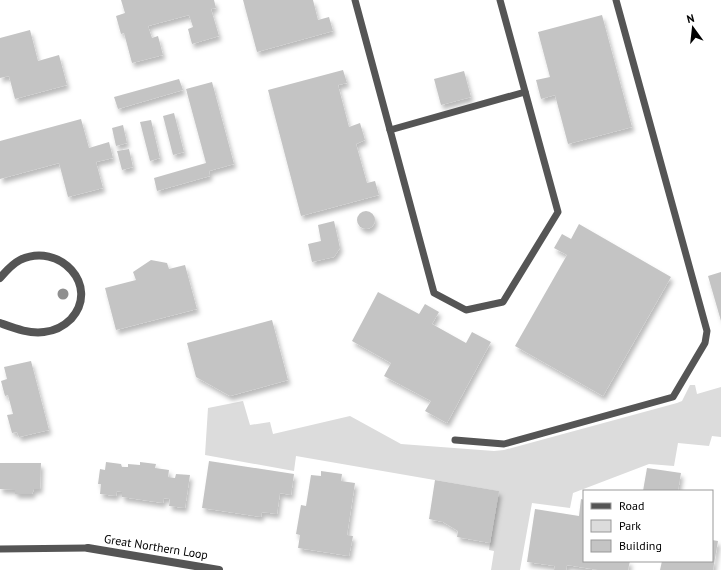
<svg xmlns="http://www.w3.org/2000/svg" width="721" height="570" font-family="'PT Sans',sans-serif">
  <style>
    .green { fill: #dcdcdc }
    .building { fill: #c4c4c4; filter: url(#shadow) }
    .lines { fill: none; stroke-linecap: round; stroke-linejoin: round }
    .service { stroke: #555; stroke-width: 7 }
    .minor { stroke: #555; stroke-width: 8 }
    .tree { fill: #8f8f8f }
    .labels { text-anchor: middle; stroke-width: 3.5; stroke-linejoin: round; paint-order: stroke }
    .street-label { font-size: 12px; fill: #000; stroke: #fff }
  </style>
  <defs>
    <filter id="shadow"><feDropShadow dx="2.5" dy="4.5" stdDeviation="2" flood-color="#0004"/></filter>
  </defs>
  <rect width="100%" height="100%" fill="#fff"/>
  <polygon class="green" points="690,385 695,385 697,394 721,387 721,437 712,436 709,446 678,443 674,466 649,464 573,493 570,508 532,503 520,570 491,570 494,551 489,550 490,543 498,491 296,456 294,471 205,455 208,408 243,401 250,425 270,422 273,434 350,416 401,444 494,451 504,450 677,403 682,401"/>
  <g class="building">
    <polygon points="121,0 214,0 216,8 211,9 219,36 192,44 188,29 193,27 189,15 148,26 152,38 158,36 163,55 132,63 124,33 121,34 116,16 125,13"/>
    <polygon points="243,0 313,0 318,20 329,17 333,31 257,52"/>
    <polygon points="602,15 632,127 568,144 555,95 541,99 536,80 550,77 538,32"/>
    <polygon points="30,30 38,61 59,55 67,85 15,99 9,76 0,78 0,38"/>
    <polygon points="343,70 347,83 338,85 349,127 360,123 365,140 356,144 367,183 375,181 379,195 301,216 268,90"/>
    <polygon points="464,71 471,97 441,105 434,79"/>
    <polygon points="179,79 183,90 118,109 114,97"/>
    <polygon points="212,82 234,164 209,171 210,176 157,191 154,178 206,163 186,89"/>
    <polygon points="174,113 184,152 173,155 163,116"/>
    <polygon points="81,119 89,148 109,142 113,158 96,162 103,188 68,197 59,163 0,179 0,141"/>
    <polygon points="151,120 160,158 150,161 140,122"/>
    <polygon points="123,125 127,143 116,146 112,128"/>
    <polygon points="129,149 133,167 122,170 117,151"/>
    <circle cx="366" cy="220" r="9"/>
    <polygon points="334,221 340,248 334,257 312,262 308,244 321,241 318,225"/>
    <polygon points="579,224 671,277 603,396 515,346 567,255 554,248 562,234 571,239"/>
    <polygon points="151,260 167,263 169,269 185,265 197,309 116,330 105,288 136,280 133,272"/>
    <polygon points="721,272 721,321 708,276"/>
    <polygon points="378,292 419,314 425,304 439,312 432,324 466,343 472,332 491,342 447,423 425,411 431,401 384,376 391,363 352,341"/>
    <polygon points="272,320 288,380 230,396 196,377 187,343"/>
    <polygon points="31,361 49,430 19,437 17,432 12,433 7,415 13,414 8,395 5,396 1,381 7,379 4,367"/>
    <polygon points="209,461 294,474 291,495 280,493 277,514 262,512 261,517 202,508"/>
    <polygon points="106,462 121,464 122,467 128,467 128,464 140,465 140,462 156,464 155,468 169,470 168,477 175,478 176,474 190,475 185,508 169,506 170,499 164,498 163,503 122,497 122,492 117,491 116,496 100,494 101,484 98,484 100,469 105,470"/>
    <polygon points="0,463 41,463 40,489 34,489 32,494 15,494 15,490 0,489"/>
    <polygon points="647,468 681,473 678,491 643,491"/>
    <polygon points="321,471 342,474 341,481 355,483 347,535 353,536 349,556 298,548 300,535 296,534 301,505 306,506 311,475 321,476"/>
    <polygon points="435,480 499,491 490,543 457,537 458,531 443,522 429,519"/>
    <polygon points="581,499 584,500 584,561 630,561 628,570 598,570 567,565 566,570 554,570 555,566 527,562 535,509 579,516"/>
    <polygon points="712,540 718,541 713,570 660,570 662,561 712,561"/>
  </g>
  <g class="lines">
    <g class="service">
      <polyline points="355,0 434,293 466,310 503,302 558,212 500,0"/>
      <polyline points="390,130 525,92"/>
      <polyline points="455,440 504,444 673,397 705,343 707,331 616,0"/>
      <polyline points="0,549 88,548"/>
    </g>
    <g class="minor">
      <path d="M0 278C6 271 12 264 20 260 59 241 101 286 71 319 64 326 54 331 44 332 29 334 14 328 0 323"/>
      <polyline points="88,548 219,570"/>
    </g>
  </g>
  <circle class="tree" cx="63" cy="294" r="5.5"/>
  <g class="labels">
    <g class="street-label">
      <text transform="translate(156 547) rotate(9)" y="4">Great Northern Loop</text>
    </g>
  </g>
  <rect x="583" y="490" width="130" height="72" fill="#ffffff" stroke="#999999"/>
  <rect x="591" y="503" width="20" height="6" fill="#555555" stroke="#999999"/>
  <text x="619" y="510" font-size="12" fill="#000000">Road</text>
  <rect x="591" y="520" width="20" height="12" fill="#dcdcdc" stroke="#999999"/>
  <text x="619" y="530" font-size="12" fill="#000000">Park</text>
  <rect x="591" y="540" width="20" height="12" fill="#c4c4c4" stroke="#999999"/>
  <text x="619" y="550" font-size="12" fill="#000000">Building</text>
  <g transform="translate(693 28) rotate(345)" stroke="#ffffff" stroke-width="3" paint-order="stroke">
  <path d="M0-3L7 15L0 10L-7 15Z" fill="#000000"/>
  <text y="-6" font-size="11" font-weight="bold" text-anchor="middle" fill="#000000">N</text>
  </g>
</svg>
